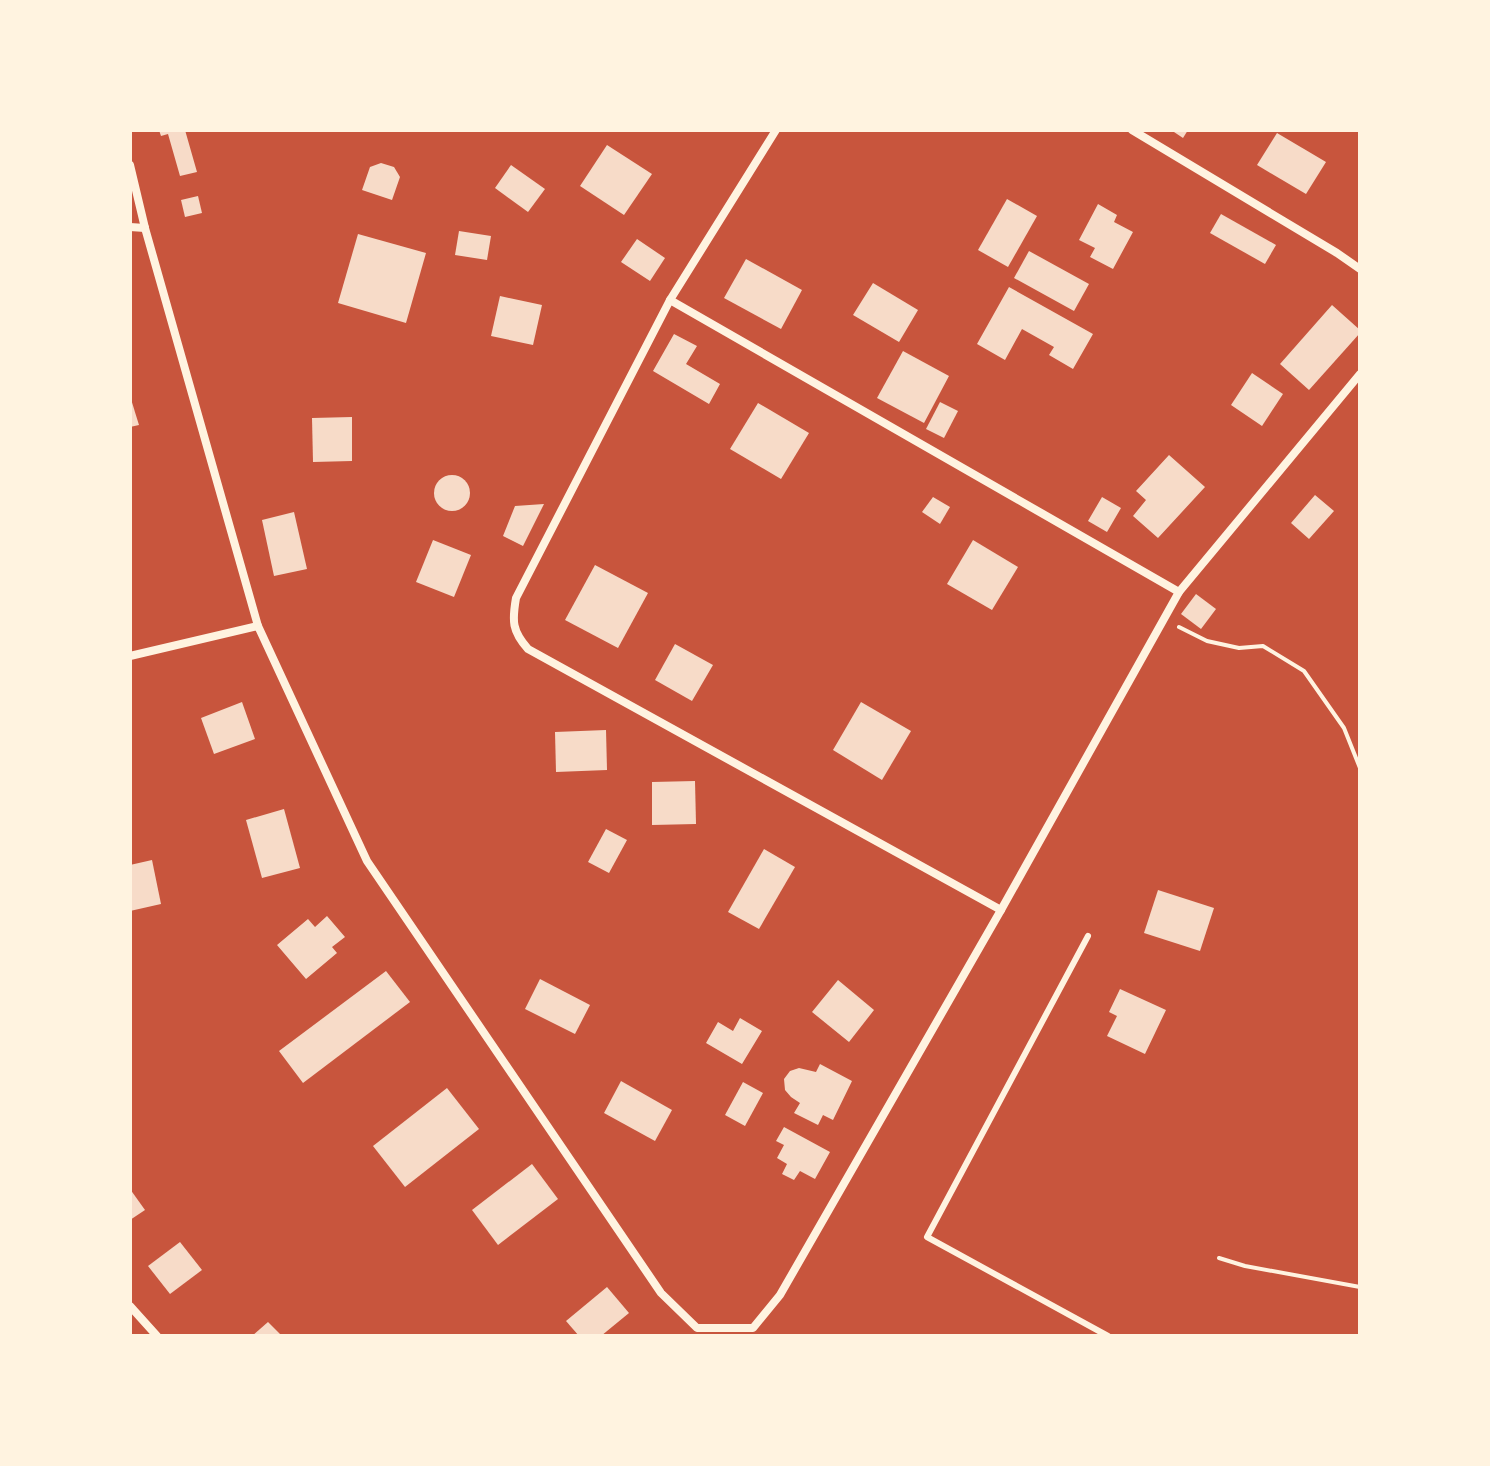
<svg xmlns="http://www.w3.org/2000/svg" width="1490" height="1466" font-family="'IBM Plex Sans',sans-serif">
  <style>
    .building { fill: #f7dbc8 }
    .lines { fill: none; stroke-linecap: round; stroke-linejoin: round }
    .path { stroke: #fff3e0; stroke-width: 4 }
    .service { stroke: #fff3e0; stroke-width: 6 }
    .minor { stroke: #fff3e0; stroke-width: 8 }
  </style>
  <rect width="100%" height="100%" fill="#c8553d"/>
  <g class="building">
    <polygon points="159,130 185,130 197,172 180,176 168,134 161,136"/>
    <polygon points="1171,130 1188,130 1183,138"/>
    <polygon points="1277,133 1326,162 1306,194 1257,165"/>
    <polygon points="607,145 652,174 624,215 580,186"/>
    <polygon points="381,163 394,167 400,177 392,200 362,190 370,167"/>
    <polygon points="511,165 545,189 528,212 495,188"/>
    <polygon points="198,196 202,213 185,217 181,200"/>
    <polygon points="1007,199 1037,216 1008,267 978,250"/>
    <polygon points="1098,204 1117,215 1114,222 1133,232 1113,269 1090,257 1095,248 1079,240"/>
    <polygon points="1221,214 1276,245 1265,264 1210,233"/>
    <polygon points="459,231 491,236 487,260 455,255"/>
    <polygon points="358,234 426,253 406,323 338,303"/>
    <polygon points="637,239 665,258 650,281 621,262"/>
    <polygon points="1029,251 1089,284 1074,311 1014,278"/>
    <polygon points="746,259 802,290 781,329 724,298"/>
    <polygon points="873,283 918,310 899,342 853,315"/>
    <polygon points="1009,287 1093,334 1073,369 1049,355 1054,347 1022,329 1005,360 977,344"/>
    <polygon points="500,296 542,305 533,345 491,336"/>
    <polygon points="1332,305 1360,330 1360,333 1309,390 1280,364"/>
    <polygon points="674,334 697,346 686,364 720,384 709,404 653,371"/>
    <polygon points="903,351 949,376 924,423 877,398"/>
    <polygon points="1252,373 1283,394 1262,426 1231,405"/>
    <polygon points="130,396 139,425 130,427"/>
    <polygon points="940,402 958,411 944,438 926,429"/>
    <polygon points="758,403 809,433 781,479 730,449"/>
    <polygon points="352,417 352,461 313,462 312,418"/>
    <polygon points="1169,455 1205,487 1158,538 1133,516 1146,500 1136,491"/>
    <circle cx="452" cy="493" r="18"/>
    <polygon points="1315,495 1334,511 1309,539 1291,523"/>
    <polygon points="933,497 950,507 940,524 922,512"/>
    <polygon points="1102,497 1121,508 1107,532 1088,521"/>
    <polygon points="544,504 523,546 503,536 515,506"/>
    <polygon points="294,512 307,569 274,576 262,520"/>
    <polygon points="433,540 471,555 454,597 416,582"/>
    <polygon points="973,540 1018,567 992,610 947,584"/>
    <polygon points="595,565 648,593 618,648 565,620"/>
    <polygon points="1196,594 1216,609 1201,629 1181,614"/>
    <polygon points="675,644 713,665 692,701 655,680"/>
    <polygon points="242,702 255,739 214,754 201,718"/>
    <polygon points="861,702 911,731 882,780 833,750"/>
    <polygon points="606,730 607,770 556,772 555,732"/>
    <polygon points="695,781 696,824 652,825 652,782"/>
    <polygon points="284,809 300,868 262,878 246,820"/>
    <polygon points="606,829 627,840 609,873 588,862"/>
    <polygon points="764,849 795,867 759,929 728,912"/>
    <polygon points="152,860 161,904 130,911 130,865"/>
    <polygon points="1158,890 1214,908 1200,951 1144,933"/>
    <polygon points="327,916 345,937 332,947 337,953 306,979 277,945 308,919 315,927"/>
    <polygon points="386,971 410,1002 303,1083 279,1051"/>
    <polygon points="540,979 590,1005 575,1034 525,1009"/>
    <polygon points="838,980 874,1010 849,1042 812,1012"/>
    <polygon points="1120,989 1166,1010 1145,1054 1107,1036 1117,1016 1109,1012"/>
    <polygon points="740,1018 762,1031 742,1064 706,1043 718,1022 733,1031"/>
    <polygon points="820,1064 852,1081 833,1120 823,1115 818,1125 794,1113 800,1103 791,1097 785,1090 784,1079 790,1071 799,1068 816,1072"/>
    <polygon points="621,1081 672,1110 655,1141 604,1113"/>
    <polygon points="743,1082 763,1093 745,1126 725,1115"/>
    <polygon points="447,1088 479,1129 405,1187 373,1146"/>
    <polygon points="784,1127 830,1152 815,1179 800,1171 794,1180 782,1174 787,1164 777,1158 784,1145 776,1141"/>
    <polygon points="532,1164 558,1199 498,1245 472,1210"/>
    <polygon points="130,1189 145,1210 130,1220"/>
    <polygon points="180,1242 202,1270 170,1294 148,1266"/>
    <polygon points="607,1287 629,1313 601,1336 579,1336 566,1321"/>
    <polygon points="268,1322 282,1336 252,1336"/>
  </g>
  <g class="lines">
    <g class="path">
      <polyline points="1179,627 1207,641 1239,648 1263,646 1304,671 1344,728 1360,768"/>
      <polyline points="1219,1258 1245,1266 1360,1287"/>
    </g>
    <polyline class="service" points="1088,936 927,1237 1108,1336"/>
    <g class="minor">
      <path d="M776 130 670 300 516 598C512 621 512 631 528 649L1001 910"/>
      <polyline points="1132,130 1337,253 1360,269"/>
      <polyline points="130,165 145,228 258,626 367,861 661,1293 697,1328 753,1328 780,1295 1001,910 1179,592 1360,374"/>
      <polyline points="130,227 145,228"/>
      <polyline points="670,300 1179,592"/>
      <polyline points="130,656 258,626"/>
      <polyline points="130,1306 157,1336"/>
    </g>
  </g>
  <rect width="1490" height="1466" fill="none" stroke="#fff3e0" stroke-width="264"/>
</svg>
